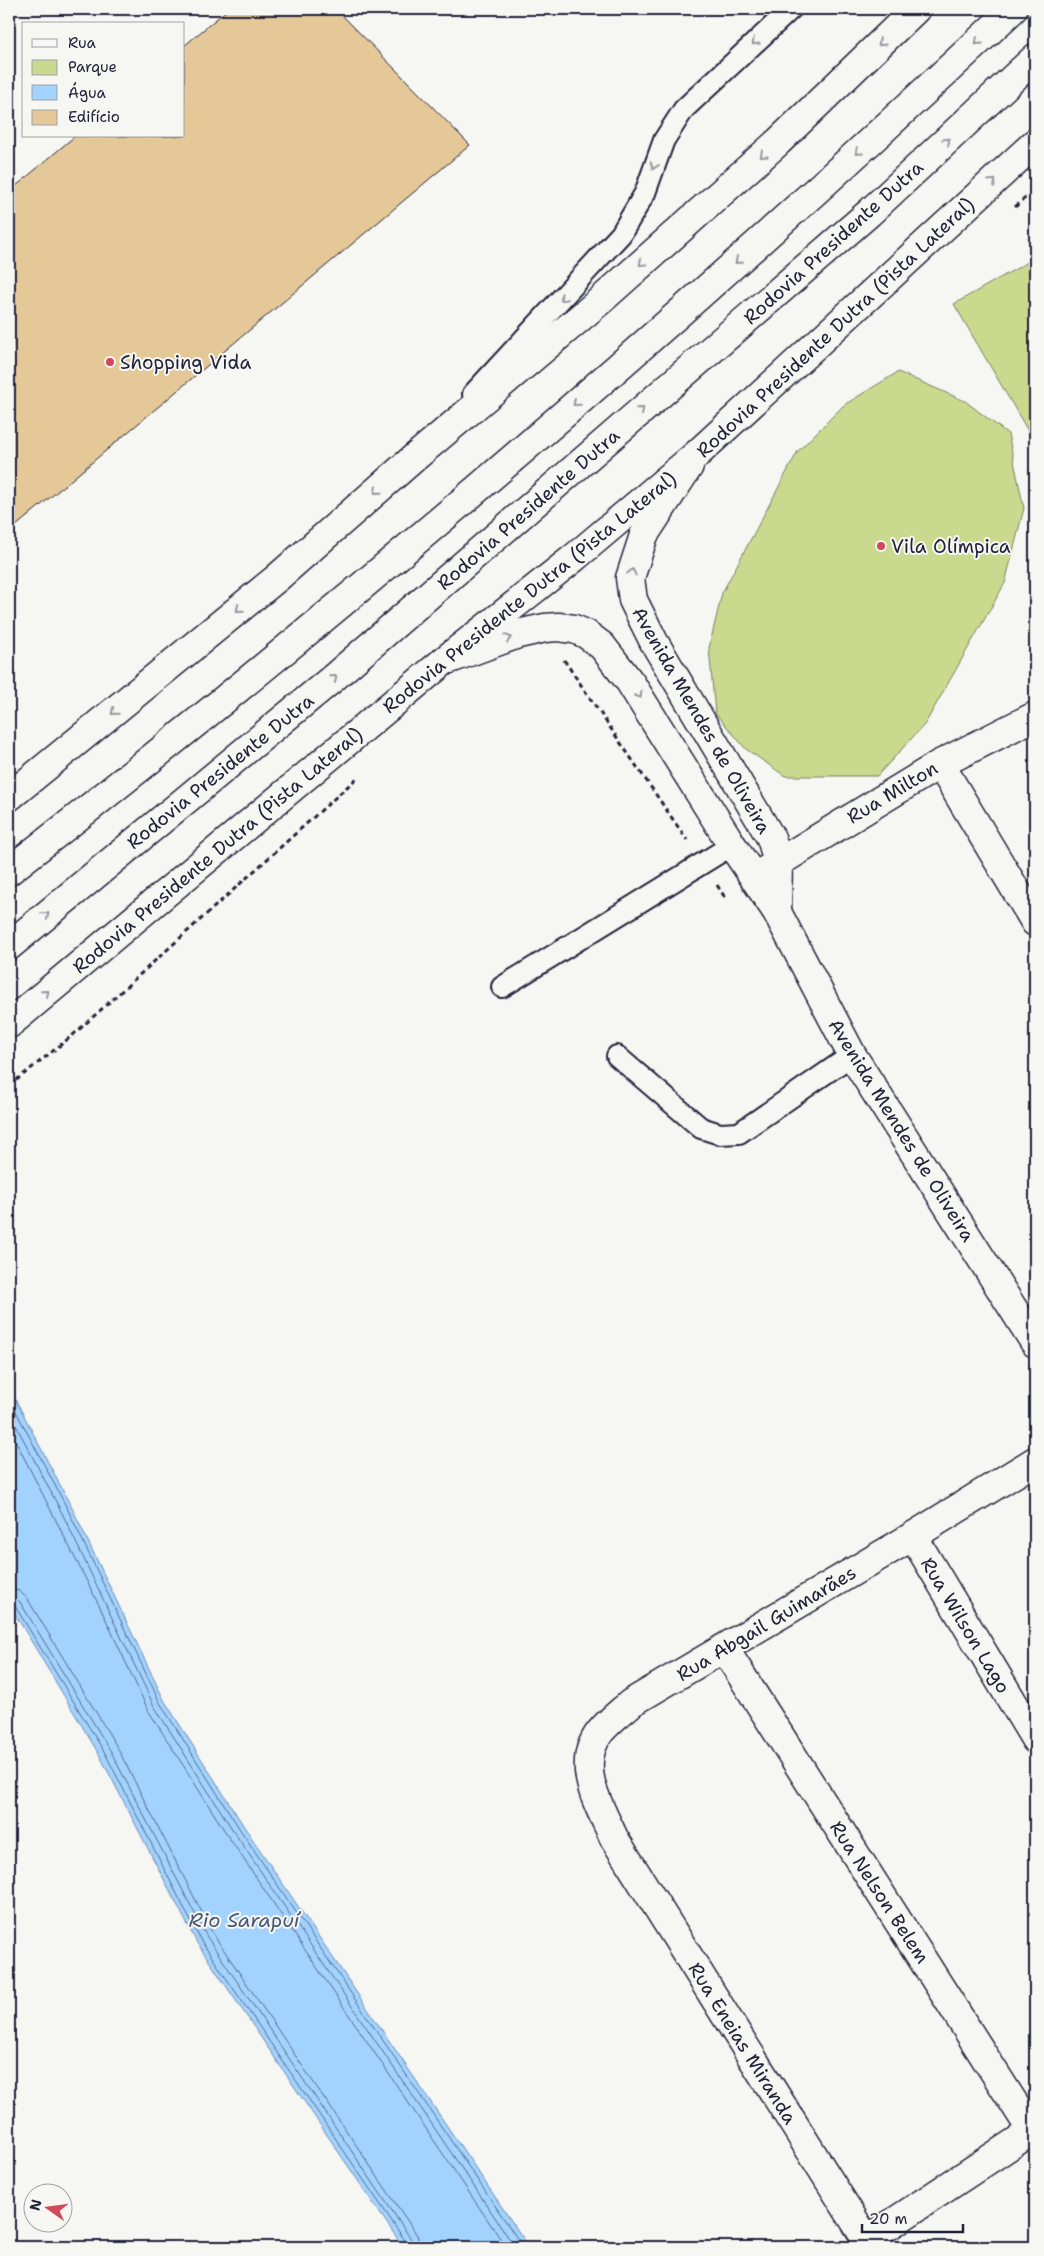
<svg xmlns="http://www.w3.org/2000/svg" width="1044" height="2256" font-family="'Shantell Sans',sans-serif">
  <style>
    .green { fill: #c9da8e; stroke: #767e64 }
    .water { fill: #a2d3fe; stroke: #6f8cb0 }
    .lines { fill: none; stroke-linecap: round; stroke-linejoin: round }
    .shore { stroke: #556989; stroke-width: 1 }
    .building { fill: #e5c898; stroke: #22223b }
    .lane-casing { stroke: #22223b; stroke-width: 24 }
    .street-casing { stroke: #22223b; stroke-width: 31 }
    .highway-casing { stroke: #22223b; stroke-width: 31 }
    .path { stroke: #22223b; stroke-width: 3; stroke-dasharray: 5 4; stroke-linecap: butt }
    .lane { stroke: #f6f6f2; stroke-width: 20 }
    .street { stroke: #f6f6f2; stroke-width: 28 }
    .highway { stroke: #f6f6f2; stroke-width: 28 }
    .oneway { stroke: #9797a0 }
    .poi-dot { fill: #d1495b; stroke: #f6f6f2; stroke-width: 2 }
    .labels { text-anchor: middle; stroke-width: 4; stroke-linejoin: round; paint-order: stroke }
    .street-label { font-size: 19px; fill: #22223b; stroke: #f6f6f2 }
    .poi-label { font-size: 19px; fill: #22223b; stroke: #f6f6f2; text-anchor: start }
    .water-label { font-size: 20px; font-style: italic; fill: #485776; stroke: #f6f6f2 }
  </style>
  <rect width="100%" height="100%" fill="#f6f6f2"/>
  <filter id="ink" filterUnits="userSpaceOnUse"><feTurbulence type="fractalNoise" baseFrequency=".02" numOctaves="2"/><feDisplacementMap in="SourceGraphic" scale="10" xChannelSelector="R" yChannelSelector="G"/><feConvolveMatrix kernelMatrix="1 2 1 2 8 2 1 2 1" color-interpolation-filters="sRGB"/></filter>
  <g filter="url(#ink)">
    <g class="green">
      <polygon points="1035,258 1035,443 954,304"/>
      <polygon points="898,372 965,401 1008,434 1024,508 1005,583 925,724 877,776 785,776 746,749 715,713 709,648 722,593 798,451 844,405"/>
    </g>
    <polygon class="water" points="9,1387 73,1510 164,1700 245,1828 529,2247 403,2247 197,1943 100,1756 9,1604"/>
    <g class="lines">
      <g class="shore">
        <polyline points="9,1398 69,1512 160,1703 241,1831 523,2247"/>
        <polyline points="9,1412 63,1515 154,1706 236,1835 515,2247"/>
        <polyline points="9,1428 100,1607 148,1710 230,1839 506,2247"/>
        <polyline points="9,1589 19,1591 27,1598 117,1747 213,1934 417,2235 421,2247"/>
        <polyline points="9,1596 16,1598 20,1602 110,1750 207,1937 411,2239 413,2247"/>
        <polyline points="9,1603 15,1606 105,1753 201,1941 406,2242 407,2247"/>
      </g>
    </g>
    <polygon class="building" points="228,9 336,9 470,145 9,532 9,192 75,136 184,136 184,46"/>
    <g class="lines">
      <g class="lane-casing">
        <g id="lane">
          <polyline points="473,394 621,234 645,193 664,140 684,109 791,9"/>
          <polyline points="502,987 732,845"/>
          <polyline points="617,1056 701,1128 720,1134 739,1133 852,1055"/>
        </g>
      </g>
      <g class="street-casing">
        <g id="street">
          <polyline points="689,466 644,535 630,578 633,600 654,642 771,838 778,862 777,912"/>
          <polyline points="450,659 518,634 545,628 558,627 574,629 586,634 602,646 630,682 732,845 777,912 852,1055 1035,1343"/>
          <polyline points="940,764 1035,922"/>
          <polyline points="763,872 940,764 1035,716"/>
          <polyline points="913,1536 1035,1739"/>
          <polyline points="724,1648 1035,2136"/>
          <polyline points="867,2240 1035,2129"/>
          <path d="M871 2247 614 1838C599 1805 574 1766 600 1732 609 1721 621 1712 631 1703L913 1536 1035 1461"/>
        </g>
      </g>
      <g class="highway-casing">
        <g id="highway">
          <polyline points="9,797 277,578 414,458 601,300 778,142 916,9"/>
          <path d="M9 871C357 600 692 310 1013 9"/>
          <polyline points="9,946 332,679 869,213 1035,58"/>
          <polyline points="9,1024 445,660 575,557 697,454 1035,143"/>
        </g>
      </g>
      <g class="path">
        <polyline points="1015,207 1035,189"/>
        <polyline points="564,660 687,840"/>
        <polyline points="717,885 724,896 727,894"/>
        <polyline points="9,1086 73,1035 358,777"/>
      </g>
      <use href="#lane" class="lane"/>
      <use href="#street" class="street"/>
      <use href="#highway" class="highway"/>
    </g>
    <defs><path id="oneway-chevron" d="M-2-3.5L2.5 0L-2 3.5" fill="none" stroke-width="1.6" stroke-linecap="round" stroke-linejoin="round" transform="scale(1.25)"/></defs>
    <g class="oneway">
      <use href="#oneway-chevron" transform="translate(755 42) rotate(137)"/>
      <use href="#oneway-chevron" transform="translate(978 42) rotate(137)"/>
      <use href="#oneway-chevron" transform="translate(881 43) rotate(136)"/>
      <use href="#oneway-chevron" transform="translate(947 141) rotate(-43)"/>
      <use href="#oneway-chevron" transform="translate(858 152) rotate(138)"/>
      <use href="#oneway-chevron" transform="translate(763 155) rotate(138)"/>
      <use href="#oneway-chevron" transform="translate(654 166) rotate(108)"/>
      <use href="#oneway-chevron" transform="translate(993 182) rotate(-43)"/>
      <use href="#oneway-chevron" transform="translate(738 261) rotate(138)"/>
      <use href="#oneway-chevron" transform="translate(642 263) rotate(138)"/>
      <use href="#oneway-chevron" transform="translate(563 298) rotate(133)"/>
      <use href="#oneway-chevron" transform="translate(576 403) rotate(139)"/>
      <use href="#oneway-chevron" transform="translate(641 410) rotate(-41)"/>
      <use href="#oneway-chevron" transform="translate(377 491) rotate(139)"/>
      <use href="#oneway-chevron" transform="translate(632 572) rotate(-78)"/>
      <use href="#oneway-chevron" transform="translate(239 609) rotate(141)"/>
      <use href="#oneway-chevron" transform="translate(508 638) rotate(-21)"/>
      <use href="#oneway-chevron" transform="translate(334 678) rotate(-40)"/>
      <use href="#oneway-chevron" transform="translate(639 695) rotate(58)"/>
      <use href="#oneway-chevron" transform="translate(114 712) rotate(141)"/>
      <use href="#oneway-chevron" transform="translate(46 915) rotate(-40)"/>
      <use href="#oneway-chevron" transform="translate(46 993) rotate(-40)"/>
    </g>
  </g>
  <g class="poi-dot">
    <circle cx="110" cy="362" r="5"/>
    <circle cx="881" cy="546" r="5"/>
  </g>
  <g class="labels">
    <g class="street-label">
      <text transform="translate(833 242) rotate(-42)" y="7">Rodovia Presidente Dutra</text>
      <text transform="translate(835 327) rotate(-43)" y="7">Rodovia Presidente Dutra (Pista Lateral)</text>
      <text transform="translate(528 509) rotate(-41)" y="7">Rodovia Presidente Dutra</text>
      <text transform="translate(529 592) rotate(-39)" y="7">Rodovia Presidente Dutra (Pista Lateral)</text>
      <text transform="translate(702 720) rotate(60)" y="7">Avenida Mendes de Oliveira</text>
      <text transform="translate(220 771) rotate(-39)" y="7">Rodovia Presidente Dutra</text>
      <text transform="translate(892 792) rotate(-31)" y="7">Rua Milton</text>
      <text transform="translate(217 850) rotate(-40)" y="7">Rodovia Presidente Dutra (Pista Lateral)</text>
      <text transform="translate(902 1130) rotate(58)" y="7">Avenida Mendes de Oliveira</text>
      <text transform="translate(766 1623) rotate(-31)" y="7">Rua Abgail Guimarães</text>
      <text transform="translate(966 1625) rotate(59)" y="7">Rua Wilson Lago</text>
      <text transform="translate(880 1892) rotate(57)" y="7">Rua Nelson Belem</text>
      <text transform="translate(743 2043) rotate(58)" y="7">Rua Eneias Miranda</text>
    </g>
    <g class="poi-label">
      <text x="120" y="369">Shopping Vida</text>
      <text x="891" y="553">Vila Olímpica</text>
    </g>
    <g class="water-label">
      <text x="244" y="1927">Rio Sarapuí</text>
    </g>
  </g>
  <rect width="1044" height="2256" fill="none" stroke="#f6f6f2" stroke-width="30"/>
  <rect x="15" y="15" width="1014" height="2226" fill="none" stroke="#22223b" stroke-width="2" filter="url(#ink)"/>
  <rect x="22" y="22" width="162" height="115" fill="#f6f6f2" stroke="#a1a1a9"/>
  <rect x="32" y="39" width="25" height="8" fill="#f6f6f2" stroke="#a1a1a9"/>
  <text x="68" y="48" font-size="15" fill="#22223b">Rua</text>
  <rect x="32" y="60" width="25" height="15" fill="#c9da8e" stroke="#a1a1a9"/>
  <text x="68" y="72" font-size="15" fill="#22223b">Parque</text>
  <rect x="32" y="85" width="25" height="15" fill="#a2d3fe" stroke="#a1a1a9"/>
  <text x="68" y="98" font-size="15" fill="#22223b">Água</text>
  <rect x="32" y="110" width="25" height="15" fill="#e5c898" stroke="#a1a1a9"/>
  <text x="68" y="122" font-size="15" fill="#22223b">Edifício</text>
  <g transform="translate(48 2208) rotate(284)"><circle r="24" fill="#f6f6f2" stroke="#a1a1a9"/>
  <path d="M0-4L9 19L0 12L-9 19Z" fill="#d1495b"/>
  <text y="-8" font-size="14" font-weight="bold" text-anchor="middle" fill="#22223b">N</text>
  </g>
  <path d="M862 2224v8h101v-8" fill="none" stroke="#22223b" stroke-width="2.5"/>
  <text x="869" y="2224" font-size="15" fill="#22223b" stroke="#f6f6f2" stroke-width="4" paint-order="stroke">20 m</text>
</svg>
